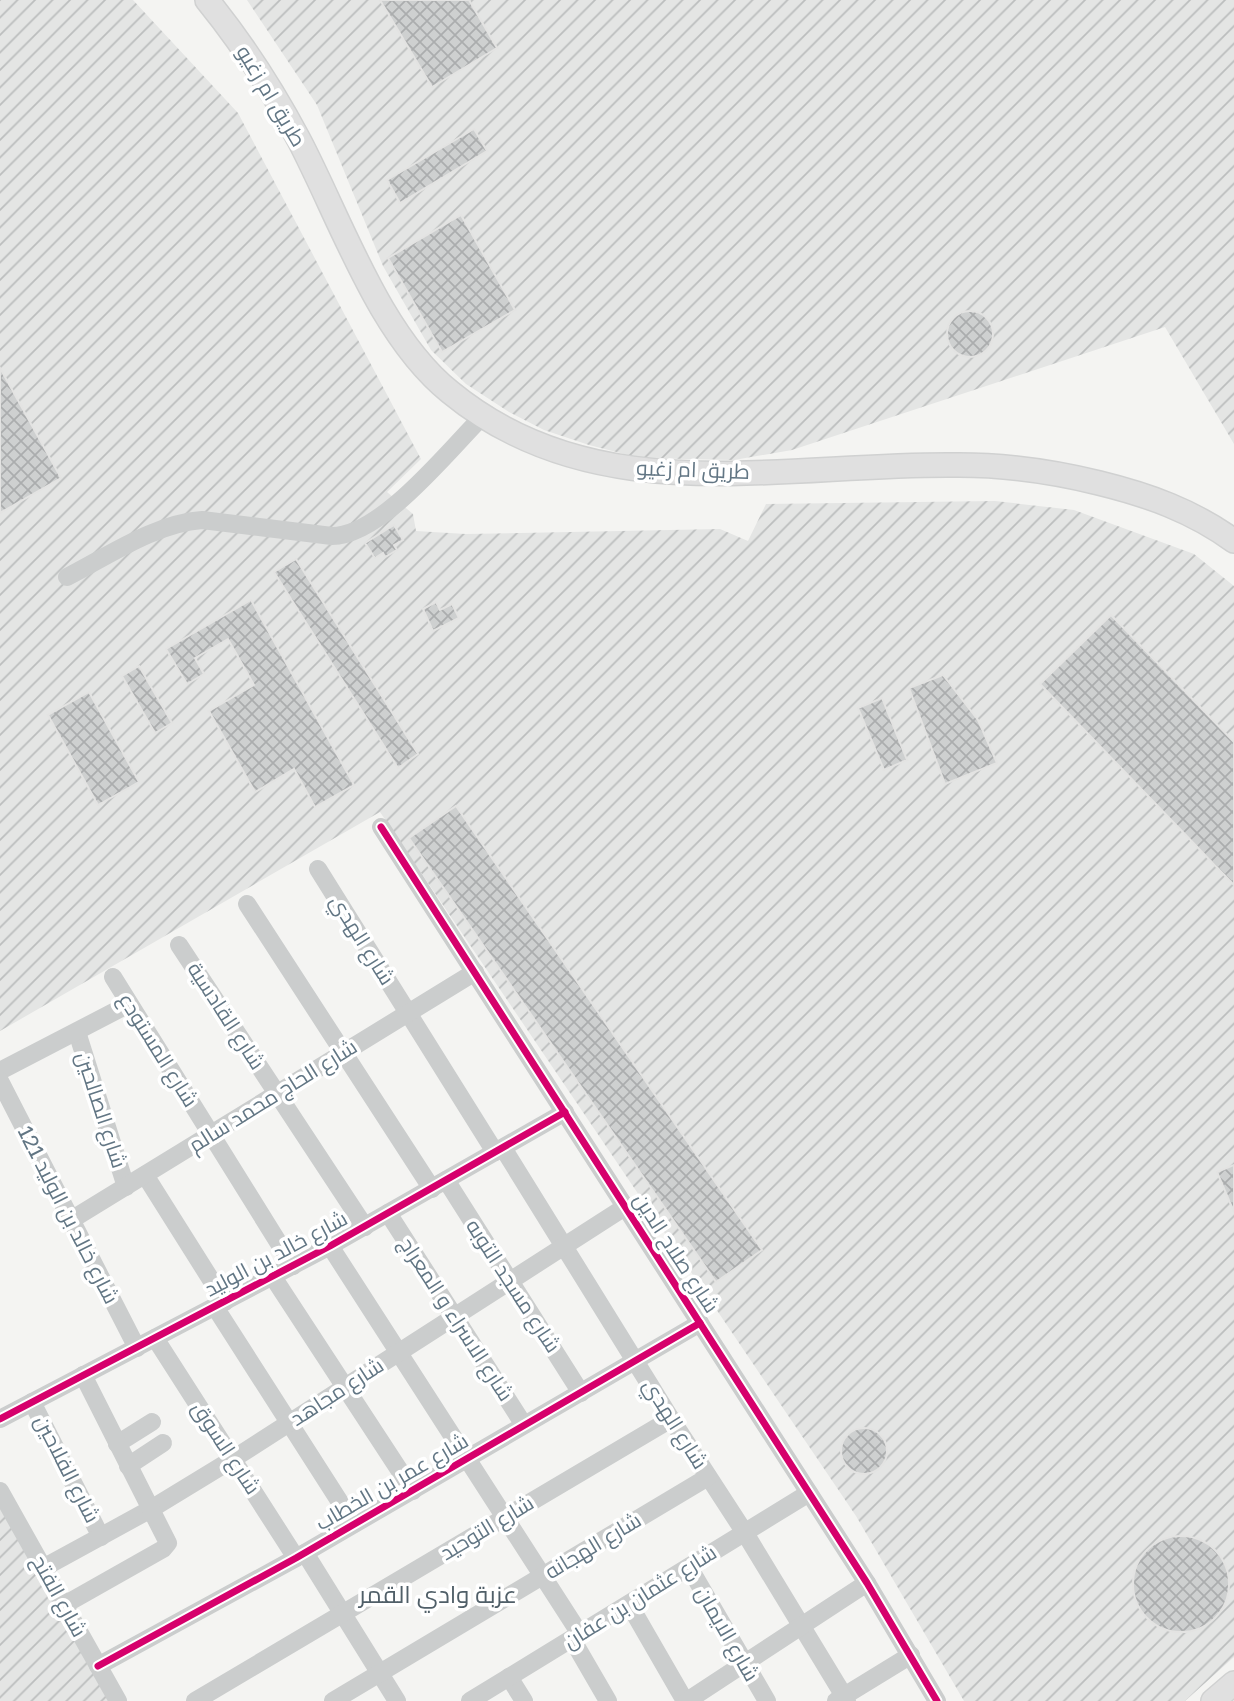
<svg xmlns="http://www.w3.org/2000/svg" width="1234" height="1701" font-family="'Golos Text',Cairo,sans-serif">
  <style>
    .industrial { fill: url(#industrial-furrows) }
    .building { fill: url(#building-cross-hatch); stroke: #e3e3e2; stroke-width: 2 }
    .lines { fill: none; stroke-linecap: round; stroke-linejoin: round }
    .major-casing { stroke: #d0d1d1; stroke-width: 26 }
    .minor { stroke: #cbcdcd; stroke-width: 18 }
    .major { stroke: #e0e0e0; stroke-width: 23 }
    .cycleway-casing { stroke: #fff; stroke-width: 11 }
    .cycleway { stroke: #d6006c; stroke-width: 7 }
    .labels { text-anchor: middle; stroke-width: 7; stroke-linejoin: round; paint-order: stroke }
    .street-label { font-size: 21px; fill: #627684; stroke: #fff }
    .quarter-label { font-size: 24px; fill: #505f68; stroke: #fff }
  </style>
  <defs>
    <pattern id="industrial-furrows" width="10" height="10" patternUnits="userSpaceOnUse" patternTransform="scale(1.75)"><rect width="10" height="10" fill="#e4e5e4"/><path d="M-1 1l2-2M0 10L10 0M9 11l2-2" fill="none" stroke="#bcbebe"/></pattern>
    <pattern id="building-cross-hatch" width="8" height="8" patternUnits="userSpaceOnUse" patternTransform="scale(1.75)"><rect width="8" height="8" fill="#ced0d0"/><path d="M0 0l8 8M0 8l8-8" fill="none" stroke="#abadae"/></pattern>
  </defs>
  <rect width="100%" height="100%" fill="#f4f4f2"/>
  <g class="industrial">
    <polygon points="0,0 133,0 238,113 421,459 387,492 413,514 416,531 466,534 720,529 748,541 766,504 995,501 1074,510 1194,554 1234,586 1234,1657 1185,1701 964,1701 856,1516 380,812 0,1031"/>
    <polygon points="247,0 1234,0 1234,444 1165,327 792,450 734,460 640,458 589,445 544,430 509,412 466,384 431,350 383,266 317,105"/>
    <polygon points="0,1504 111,1701 0,1701"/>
  </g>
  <g class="building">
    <polygon points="380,0 469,0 497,48 432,87"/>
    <polygon points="474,129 487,151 400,203 387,180"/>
    <polygon points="461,215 515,310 442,352 388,258"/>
    <circle cx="970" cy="334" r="23"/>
    <polygon points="0,368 61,478 0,513"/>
    <polygon points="394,525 403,540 394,545 397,550 385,557 383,553 375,558 365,543"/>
    <polygon points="296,559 418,754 398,768 274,572"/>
    <polygon points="251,600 354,785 315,807 294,769 255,792 209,711 254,685 228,639 195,658 204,674 187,684 166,649"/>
    <polygon points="436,602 440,610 452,604 459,618 433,631 423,609"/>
    <polygon points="1111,615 1234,742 1234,885 1040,684"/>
    <polygon points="139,666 172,723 155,733 122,676"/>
    <polygon points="943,675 978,720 997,763 945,784 909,688"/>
    <polygon points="89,692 139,782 98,805 48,715"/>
    <polygon points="882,698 907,760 884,770 858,708"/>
    <polygon points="456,806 762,1250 716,1282 409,838"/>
    <polygon points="1234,1165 1234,1212 1217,1172"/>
    <circle cx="864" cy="1451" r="23"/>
    <circle cx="1181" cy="1584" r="48"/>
  </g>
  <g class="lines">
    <g class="major-casing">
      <g id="major">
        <path d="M207 0C242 43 273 91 299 140 341 220 379 335 450 392 598 514 785 462 959 465 1006 465 1054 472 1099 483 1148 495 1193 511 1234 541"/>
        <polyline points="1213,1701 1234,1683"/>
      </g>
    </g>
    <g class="minor">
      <path d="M67 577C108 556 156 523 202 520L332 536C381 536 448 451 482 417"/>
      <polyline points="381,827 867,1583 937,1701"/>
      <polyline points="318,869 495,1152"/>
      <polyline points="247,904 432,1189"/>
      <polyline points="179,945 365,1227"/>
      <polyline points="113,977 293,1266"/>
      <polyline points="77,1032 126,1187"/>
      <polyline points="0,1071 129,1004"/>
      <polyline points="0,1081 137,1348"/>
      <polyline points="503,1148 671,1419 745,1533 847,1701"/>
      <polyline points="145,1175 225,1302"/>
      <polyline points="446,1180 581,1393"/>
      <polyline points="388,1213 524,1425"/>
      <polyline points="71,1220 475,972"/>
      <polyline points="330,1246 580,1634"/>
      <polyline points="273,1277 413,1491"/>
      <polyline points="215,1307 354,1524"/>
      <polyline points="155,1338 296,1558"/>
      <polyline points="32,1402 101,1537"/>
      <polyline points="0,1419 330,1246 565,1112"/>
      <polyline points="117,1444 152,1422"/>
      <polyline points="128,1466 163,1443"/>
      <polyline points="0,1491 118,1701"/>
      <polyline points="305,1553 397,1701"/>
      <polyline points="689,1567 767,1701"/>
      <polyline points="43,1568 151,1509 233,1459 625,1207"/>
      <polyline points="629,1604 685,1701"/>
      <polyline points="64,1605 163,1549 168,1543 83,1375"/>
      <polyline points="572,1639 608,1701"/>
      <polyline points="98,1666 296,1558 700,1323"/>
      <polyline points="509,1677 524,1701"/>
      <polyline points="195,1701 671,1419"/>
      <polyline points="333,1701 708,1477"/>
      <polyline points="470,1701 809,1493"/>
      <polyline points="687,1701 867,1583"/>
      <polyline points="836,1701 911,1655"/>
    </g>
    <use href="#major" class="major"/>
    <g class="cycleway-casing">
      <g id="cycleway">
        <polyline points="381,827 867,1583 937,1701"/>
        <polyline points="0,1419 330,1246 565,1112"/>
        <polyline points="98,1666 296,1558 700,1323"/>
      </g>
    </g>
    <use href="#cycleway" class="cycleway"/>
  </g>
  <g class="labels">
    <g class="street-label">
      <text transform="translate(271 96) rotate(59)" y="7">طريق ام زغيو</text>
      <text transform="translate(693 470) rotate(2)" y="7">طريق ام زغيو</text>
      <text transform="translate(362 940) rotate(58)" y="7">شارع الهدي</text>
      <text transform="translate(226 1016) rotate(57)" y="7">شارع القادسية</text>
      <text transform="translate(158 1050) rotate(58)" y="7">شارع المستودع</text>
      <text transform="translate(273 1096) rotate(-32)" y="7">شارع الحاج محمد سالم</text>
      <text transform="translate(101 1110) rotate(72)" y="7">شارع الصالحين</text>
      <text transform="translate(68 1215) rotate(63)" y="7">شارع خالد بن الوليد 121</text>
      <text transform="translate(676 1253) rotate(57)" y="7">شارع صلاح الدين</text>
      <text transform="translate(276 1254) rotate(-28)" y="7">شارع خالد بن الوليد</text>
      <text transform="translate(513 1286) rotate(57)" y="7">شارع مسجد التوبه</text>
      <text transform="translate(456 1319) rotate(57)" y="7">شارع الاسراء و المعراج</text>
      <text transform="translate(337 1392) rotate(-33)" y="7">شارع مجاهد</text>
      <text transform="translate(675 1424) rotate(58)" y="7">شارع الهدي</text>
      <text transform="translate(226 1448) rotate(57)" y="7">شارع السوق</text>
      <text transform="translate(67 1469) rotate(63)" y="7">شارع الفلاحين</text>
      <text transform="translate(392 1482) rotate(-30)" y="7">شارع عمر بن الخطاب</text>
      <text transform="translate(487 1528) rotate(-31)" y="7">شارع التوحيد</text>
      <text transform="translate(593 1546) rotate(-31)" y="7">شارع الهجانه</text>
      <text transform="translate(59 1596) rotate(61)" y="7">شارع الفتح</text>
      <text transform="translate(640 1597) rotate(-32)" y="7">شارع عثمان بن عفان</text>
      <text transform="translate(727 1634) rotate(60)" y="7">شارع الايمان</text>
    </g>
    <g class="quarter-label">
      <text x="438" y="1603">عزبة وادي القمر</text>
    </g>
  </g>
</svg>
